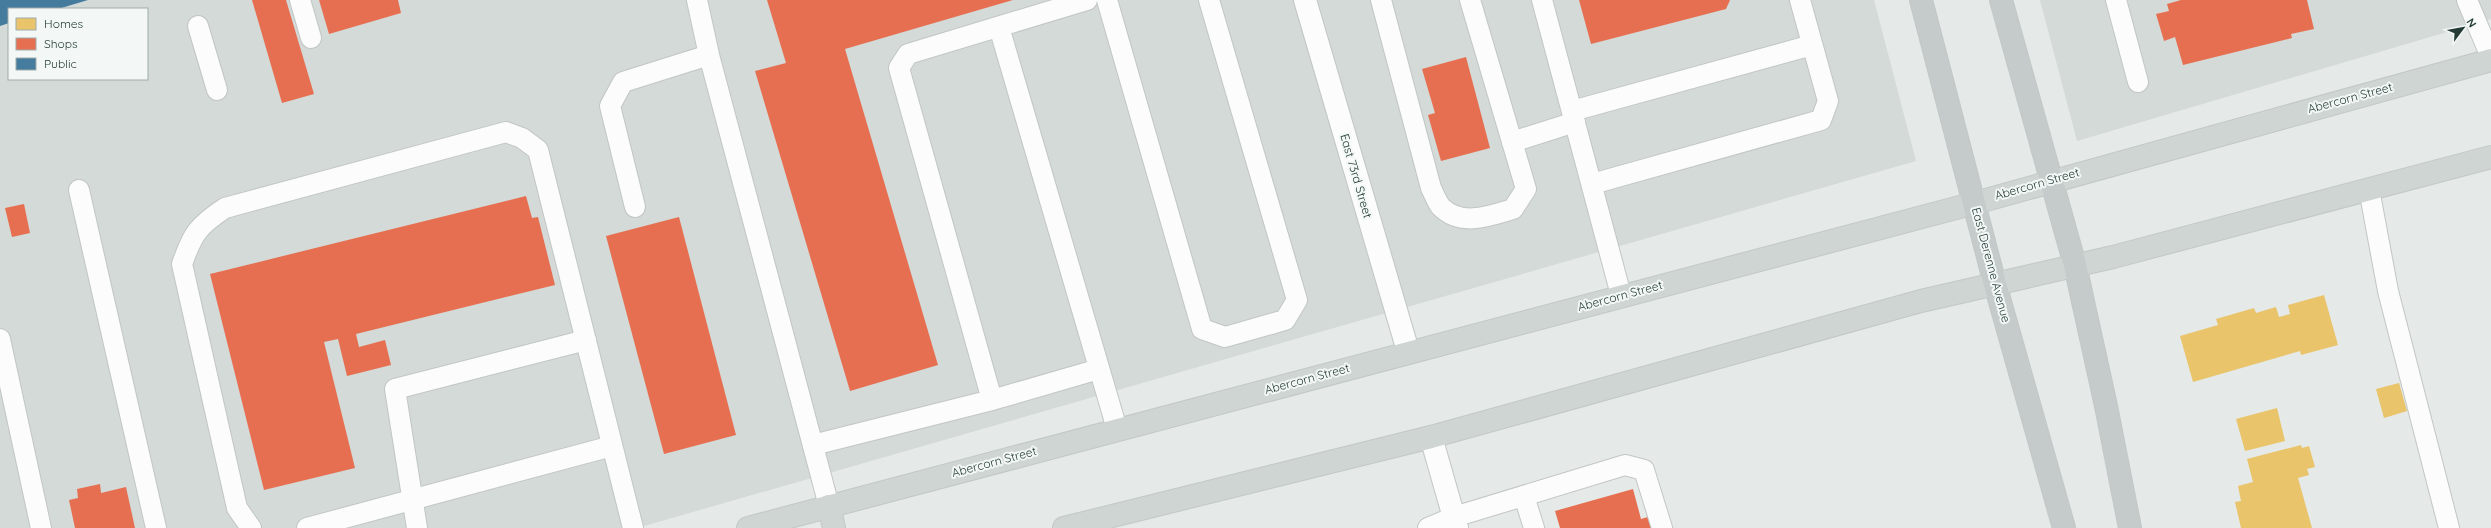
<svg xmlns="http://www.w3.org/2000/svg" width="2491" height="528" font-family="Quicksand,sans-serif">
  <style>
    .built { fill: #d3dad7; fill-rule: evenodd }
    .homes { fill: #e9c46a }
    .shops { fill: #e76f51 }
    .public { fill: #457b9d }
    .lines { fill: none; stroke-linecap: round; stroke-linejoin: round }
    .service-casing { stroke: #c2c6c4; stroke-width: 22 }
    .minor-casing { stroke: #c2c6c4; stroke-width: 24 }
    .primary-casing { stroke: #c1c8c6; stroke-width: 24 }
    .trunk-casing { stroke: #c1c8c6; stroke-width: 24 }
    .service { stroke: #fbfcfb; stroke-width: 20 }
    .minor { stroke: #fbfcfb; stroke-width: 22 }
    .primary { stroke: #cfd5d3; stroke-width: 22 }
    .trunk { stroke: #c5cbca; stroke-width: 22 }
    .labels { text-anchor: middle; stroke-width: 4; stroke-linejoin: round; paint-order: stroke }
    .street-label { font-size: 12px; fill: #243b36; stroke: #f3f8f6 }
  </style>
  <rect width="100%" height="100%" fill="#e5e9e7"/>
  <g class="built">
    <path d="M0 0H1874L1916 161 637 528H0ZM9 9H147V79H9Z"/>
    <polygon points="2040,0 2491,0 2491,19 2077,141"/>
  </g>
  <g class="homes">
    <polygon points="2324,295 2338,345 2301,355 2300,351 2193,382 2180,336 2218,325 2216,319 2254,308 2256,313 2276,307 2279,317 2290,314 2288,305"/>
    <polygon points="2399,383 2407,411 2384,418 2376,389"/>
    <polygon points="2277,408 2285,441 2245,451 2236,419"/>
    <polygon points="2301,445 2302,448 2309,446 2315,467 2307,469 2309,475 2298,478 2312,528 2241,528 2235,502 2241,501 2238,486 2253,482 2247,459"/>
  </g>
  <g class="shops">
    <polygon points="252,0 286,0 314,94 282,103"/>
    <polygon points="319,0 398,0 401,13 329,34"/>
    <polygon points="767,0 1013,0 845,49 938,365 850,391 755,71 786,63"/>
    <polygon points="1579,0 1730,0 1726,9 1591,44"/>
    <polygon points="2181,0 2307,0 2314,29 2291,34 2292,38 2183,65 2175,37 2164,41 2156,14 2169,11 2167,4"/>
    <polygon points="1466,57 1490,148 1441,161 1428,115 1435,113 1422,69"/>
    <polygon points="526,196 532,218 538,217 555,285 356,334 359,347 385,340 391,365 347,376 338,339 324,342 355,468 264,490 210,274"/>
    <polygon points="24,204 30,233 12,237 5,208"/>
    <polygon points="679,217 736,435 664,454 606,236"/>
    <polygon points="100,484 101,493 126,487 135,528 75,528 69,500 78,498 77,489"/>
    <polygon points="1633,489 1641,519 1651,516 1654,528 1560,528 1555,511"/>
  </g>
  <polygon class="public" points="0,0 88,0 58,9 9,9 9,23 0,26"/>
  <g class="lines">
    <g class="service-casing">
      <g id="service">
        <polyline points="300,0 311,38"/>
        <polyline points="697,0 709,55 829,506"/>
        <polyline points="1107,0 1202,329 1225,337 1285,320 1297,300 1209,0"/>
        <path d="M1381 0 1431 188C1434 194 1437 202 1441 207 1461 227 1490 216 1513 209L1526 189 1470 0"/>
        <polyline points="1542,0 1621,295"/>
        <polyline points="2116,0 2138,82"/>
        <polyline points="2467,0 2491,57"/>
        <polyline points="198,26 217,90"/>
        <polyline points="999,27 1117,429"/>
        <polyline points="1572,111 1812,45"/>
        <polyline points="1512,142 1575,122"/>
        <polyline points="1592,184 1821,120 1828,101 1800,0"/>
        <polyline points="2369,189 2388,291 2449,528"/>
        <polyline points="79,190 156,528"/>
        <polyline points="635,207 610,106 623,82 709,55"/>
        <polyline points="0,339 41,528"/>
        <polyline points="992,400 1099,369"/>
        <polyline points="813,445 992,400 899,68 908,54 1087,0"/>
        <polyline points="1524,496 1534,528"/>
        <path d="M251 528 237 508 182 264C193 233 198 226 225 208L506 132 522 138 538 150 633 528"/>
        <polyline points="307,528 612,446"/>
        <polyline points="417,528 395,389 586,340"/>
        <polyline points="1428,528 1454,517 1625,465 1644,470 1662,528"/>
      </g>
    </g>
    <g class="minor-casing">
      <g id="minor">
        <polyline points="1305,0 1408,351"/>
        <polyline points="1431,437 1457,528"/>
      </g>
    </g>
    <g class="primary-casing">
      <g id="primary">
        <polyline points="829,506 834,528"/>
        <polyline points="748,528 1975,203 2491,60"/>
        <polyline points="1064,528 1431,437 1921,301 2113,257 2491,157"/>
      </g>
    </g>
    <g class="trunk-casing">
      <g id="trunk">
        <polyline points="1921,0 1995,284 2064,528"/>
        <polyline points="2001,0 2075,265 2106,406 2130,528"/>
      </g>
    </g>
    <use href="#service" class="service"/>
    <use href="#minor" class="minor"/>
    <use href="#primary" class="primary"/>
    <use href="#trunk" class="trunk"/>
  </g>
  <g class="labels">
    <g class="street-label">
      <text transform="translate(2350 98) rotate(-15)" y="4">Abercorn Street</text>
      <text transform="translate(1356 176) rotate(74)" y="4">East 73rd Street</text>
      <text transform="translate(2037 184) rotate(-16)" y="4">Abercorn Street</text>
      <text transform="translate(1991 265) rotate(75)" y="4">East Derenne Avenue</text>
      <text transform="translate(1620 296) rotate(-15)" y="4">Abercorn Street</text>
      <text transform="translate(1307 379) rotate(-15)" y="4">Abercorn Street</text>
      <text transform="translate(994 462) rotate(-15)" y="4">Abercorn Street</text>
    </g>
  </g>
  <rect x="8" y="8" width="140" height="72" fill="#f3f8f6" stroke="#a0aca9"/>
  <rect x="16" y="18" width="20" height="12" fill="#e9c46a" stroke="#a0aca9"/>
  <text x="44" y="28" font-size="12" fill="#243b36">Homes</text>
  <rect x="16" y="38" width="20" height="12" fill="#e76f51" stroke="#a0aca9"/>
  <text x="44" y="48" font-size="12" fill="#243b36">Shops</text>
  <rect x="16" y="58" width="20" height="12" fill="#457b9d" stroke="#a0aca9"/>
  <text x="44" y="68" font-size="12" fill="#243b36">Public</text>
  <g transform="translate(2463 28) rotate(58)" stroke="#f3f8f6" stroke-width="3" paint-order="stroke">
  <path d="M0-3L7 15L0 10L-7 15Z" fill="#243b36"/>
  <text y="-6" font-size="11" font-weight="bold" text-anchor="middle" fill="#243b36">N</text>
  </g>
</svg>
